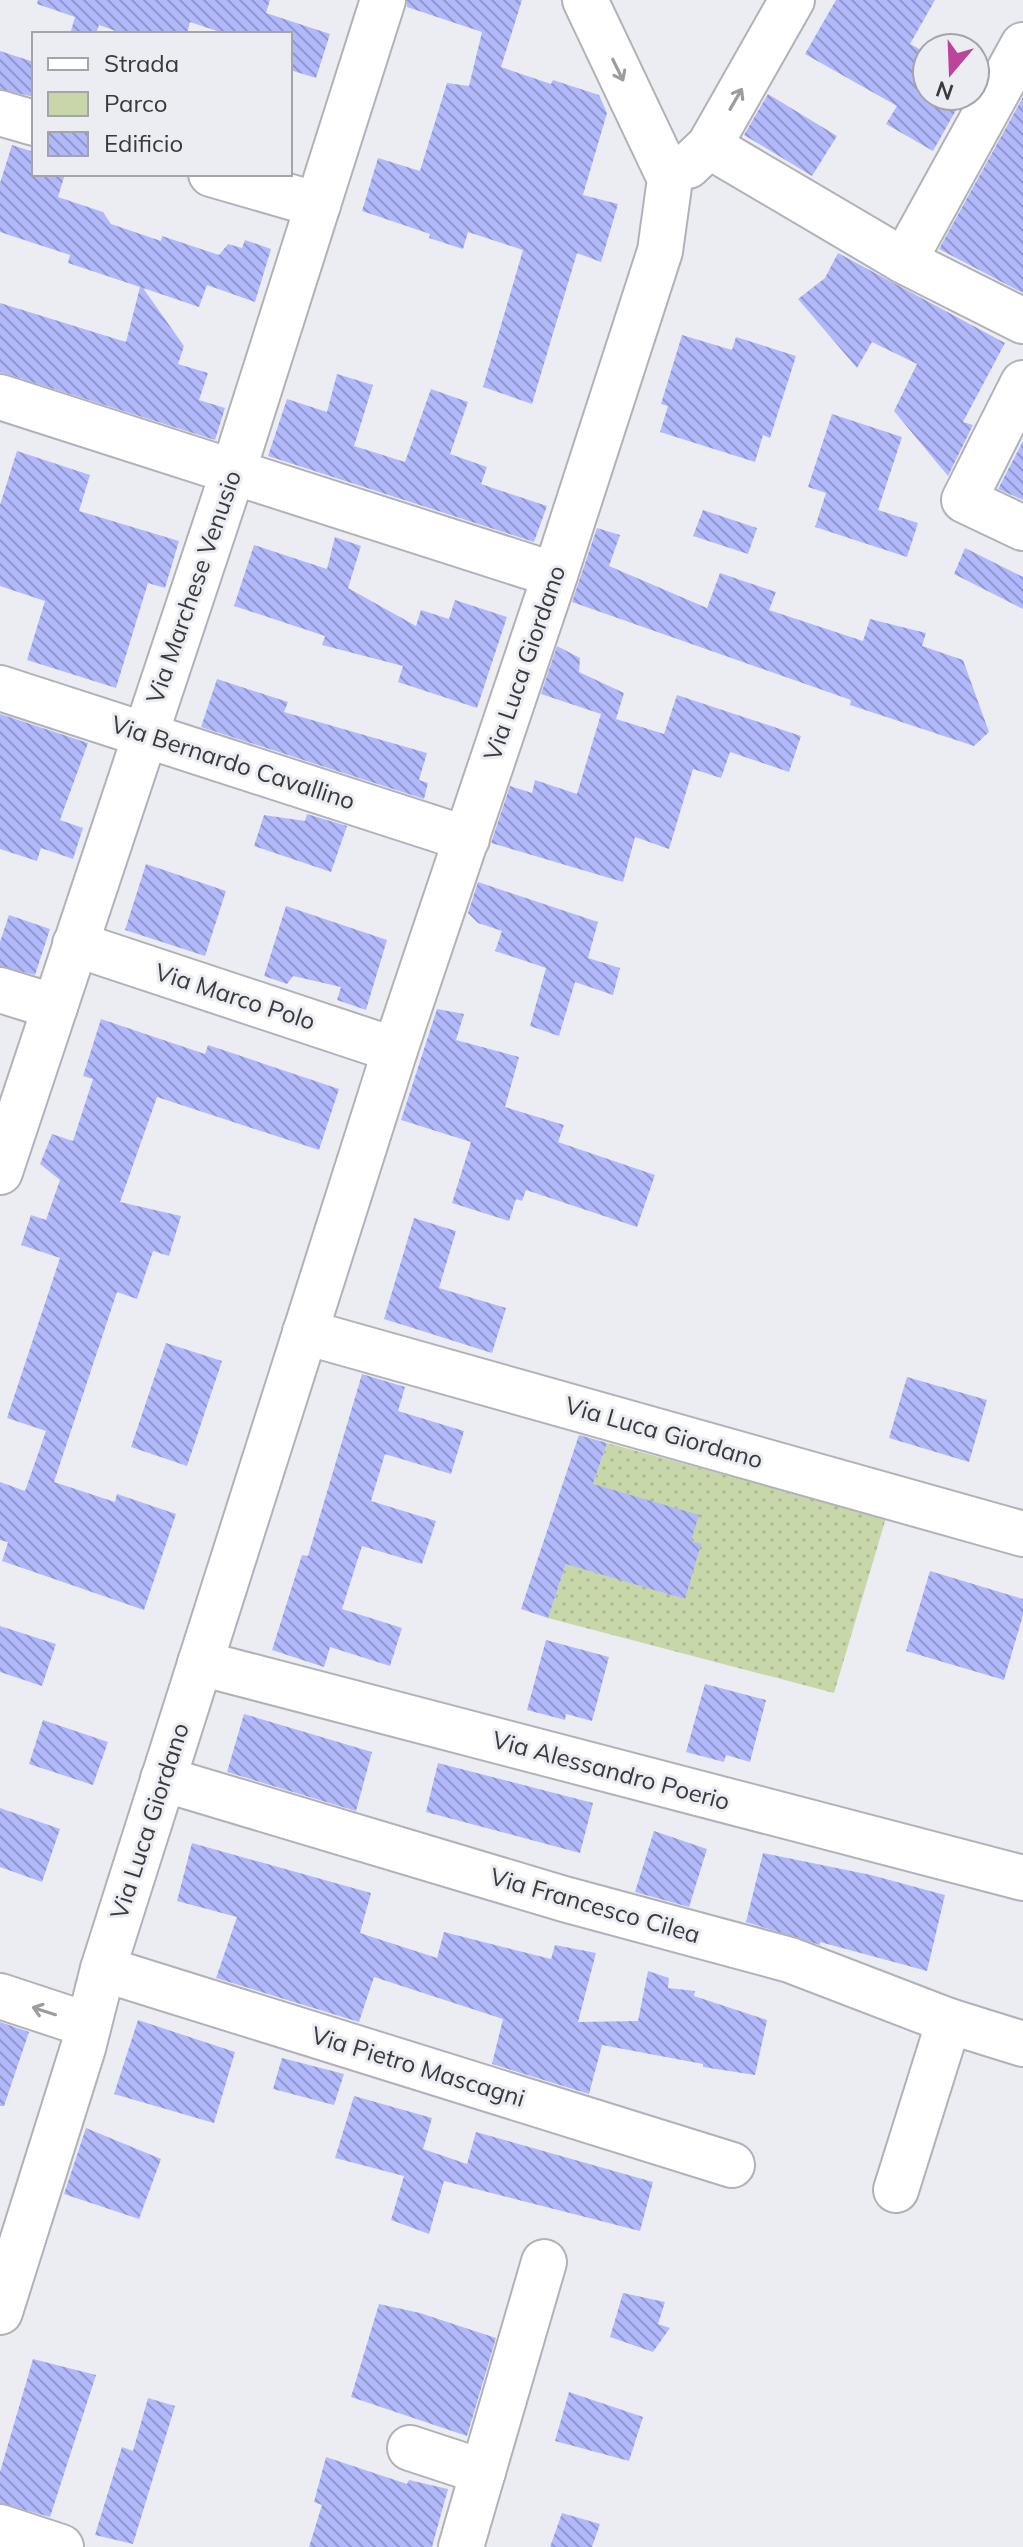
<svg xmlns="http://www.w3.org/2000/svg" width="1023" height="2547" font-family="Mulish,sans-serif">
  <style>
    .green { fill: url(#green-dots) }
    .building { fill: url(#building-back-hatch) }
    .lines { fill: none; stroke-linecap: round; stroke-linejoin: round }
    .minor-casing { stroke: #b1b2b8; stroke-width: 48 }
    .minor { stroke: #fff; stroke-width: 44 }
    .oneway { stroke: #9c9c9e }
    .labels { text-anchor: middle; stroke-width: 6; stroke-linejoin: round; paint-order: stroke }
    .street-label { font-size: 24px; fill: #393a3c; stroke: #ecedf3 }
  </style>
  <defs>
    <pattern id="green-dots" width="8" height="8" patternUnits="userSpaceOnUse" patternTransform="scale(2)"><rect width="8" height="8" fill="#c7d7a9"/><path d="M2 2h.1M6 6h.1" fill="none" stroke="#acb992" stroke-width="1.8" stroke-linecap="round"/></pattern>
    <pattern id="building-back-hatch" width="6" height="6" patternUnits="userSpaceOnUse" patternTransform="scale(2)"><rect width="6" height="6" fill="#b1b9fb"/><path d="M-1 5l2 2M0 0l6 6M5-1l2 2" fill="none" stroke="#9197cc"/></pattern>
  </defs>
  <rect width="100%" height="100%" fill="#ecedf3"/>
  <polygon class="green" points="607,1443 886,1518 834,1693 548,1618"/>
  <g class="building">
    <polygon points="38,0 270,0 266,13 330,34 316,78 290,70 290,34 226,34 190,22 187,34 124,34 99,25 96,34 70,34 75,17 37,4"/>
    <polygon points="407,0 522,0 501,67 551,84 553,80 599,95 607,113 583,195 618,204 601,262 577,253 532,404 483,387 523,250 468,232 463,249 429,238 430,234 362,211 378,158 420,171 447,83 469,86 482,32 407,7"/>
    <polygon points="836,0 935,0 910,44 927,53 927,96 964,96 933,151 886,124 897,106 805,54"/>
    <polygon points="0,51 34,62 34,97 0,89"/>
    <polygon points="768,94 837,136 812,176 744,135"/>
    <polygon points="1023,97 1023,293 939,249"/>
    <polygon points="12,145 34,152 34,174 65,174 58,197 103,212 111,224 161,241 162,236 219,255 228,244 242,248 245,240 271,249 255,302 207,285 199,307 143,288 184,346 178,364 208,373 199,400 225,408 215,440 0,372 0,303 126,342 140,287 68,263 70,255 0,232 0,183"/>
    <polygon points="838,253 1005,343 963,422 973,425 948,476 894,411 917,364 872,342 857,368 798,299 825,278"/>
    <polygon points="682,335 732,350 736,337 796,356 770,438 763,435 755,462 660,432 668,406 661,404"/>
    <polygon points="337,374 373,385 354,446 405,462 431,389 468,402 450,454 487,467 481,484 547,506 534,542 268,456 287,399 327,412"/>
    <polygon points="832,414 902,437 878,510 918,523 907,557 815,527 826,493 808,487"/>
    <polygon points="1023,441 1023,500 998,489"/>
    <polygon points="17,451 90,475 79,511 179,541 165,588 148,583 116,688 27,660 45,601 0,586 0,505"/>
    <polygon points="703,510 757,528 748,554 693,536"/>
    <polygon points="597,528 620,535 609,566 707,608 720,573 776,592 769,610 863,641 870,619 926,633 922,646 963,660 989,732 974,746 850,705 851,700 572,602"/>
    <polygon points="335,537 361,546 348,588 416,626 421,610 449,619 455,600 507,617 477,708 398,682 403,666 322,645 325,636 234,606 254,545 327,569"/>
    <polygon points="965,548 1023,577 1023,609 954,574"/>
    <polygon points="557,646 580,658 579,672 624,693 616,719 664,734 677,695 801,736 789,772 730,752 721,778 693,769 669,849 635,837 623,882 491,843 510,786 532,793 535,780 577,794 601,714 541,694"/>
    <polygon points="217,679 288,702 284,712 427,753 419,780 428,783 424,799 201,727"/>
    <polygon points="0,714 88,743 60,820 83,828 73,859 41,848 37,861 0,849"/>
    <polygon points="307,814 347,826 331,872 254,846 264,815 305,821"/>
    <polygon points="146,864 226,891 205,956 125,930"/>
    <polygon points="478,882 598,922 588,958 620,968 613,995 575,982 559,1036 530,1026 546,968 495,951 502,931 478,923 468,913"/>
    <polygon points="286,906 387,940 366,1010 337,1000 341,987 293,976 287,984 264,976"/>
    <polygon points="9,915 50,929 35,975 0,966 0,942"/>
    <polygon points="437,1009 464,1014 456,1040 519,1057 505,1107 564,1125 558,1142 655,1175 637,1227 526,1190 522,1201 516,1199 509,1221 452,1203 471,1142 401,1120"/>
    <polygon points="101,1019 205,1054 208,1045 339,1089 319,1150 157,1097 120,1202 181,1216 169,1256 153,1251 137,1299 117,1292 54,1482 115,1502 117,1494 176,1514 144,1610 2,1561 8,1542 0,1540 0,1482 25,1491 46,1431 7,1418 60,1258 21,1245 31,1215 46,1220 60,1180 40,1164 52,1134 73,1141 93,1079 83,1076"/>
    <polygon points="414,1218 456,1231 439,1288 506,1308 492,1353 384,1319"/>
    <polygon points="166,1343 222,1361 187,1466 131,1447"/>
    <polygon points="362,1374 405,1387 398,1411 464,1431 451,1474 385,1454 371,1501 436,1521 422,1564 362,1546 342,1609 402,1628 390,1666 330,1647 324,1667 272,1650 302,1555 308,1556"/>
    <polygon points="907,1377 987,1400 969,1462 889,1438"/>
    <polygon points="579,1435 607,1443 593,1484 699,1515 691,1541 701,1544 685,1599 566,1564 548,1618 521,1609"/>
    <polygon points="930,1571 1023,1599 1023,1615 1004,1680 906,1651"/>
    <polygon points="0,1626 56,1644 42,1686 0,1672"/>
    <polygon points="546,1640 609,1657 592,1721 566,1714 565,1720 527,1710"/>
    <polygon points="705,1684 766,1700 750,1762 726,1755 724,1762 686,1752"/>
    <polygon points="244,1714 372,1752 356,1811 227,1772"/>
    <polygon points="43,1720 108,1742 93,1785 29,1764"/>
    <polygon points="438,1763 593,1803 580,1853 426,1812"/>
    <polygon points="0,1808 60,1829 42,1882 0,1867"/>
    <polygon points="654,1831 707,1849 689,1907 635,1892"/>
    <polygon points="192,1843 371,1893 360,1933 437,1958 444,1932 551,1959 555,1945 596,1953 578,2022 638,2021 648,1971 669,1978 668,1988 695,1991 694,1996 767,2020 755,2075 703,2067 703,2064 602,2045 589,2094 492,2064 503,2019 374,1977 359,2022 216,1978 237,1917 177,1901"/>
    <polygon points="763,1853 871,1875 945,1895 927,1971 820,1942 820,1945 746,1922"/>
    <polygon points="138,2020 235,2052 214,2123 114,2094"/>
    <polygon points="0,2022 29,2032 4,2106 0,2106"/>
    <polygon points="282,2058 344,2074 334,2105 273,2089"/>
    <polygon points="354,2096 432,2118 423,2149 467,2164 476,2132 653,2182 640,2231 444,2181 429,2234 391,2220 404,2176 335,2158"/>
    <polygon points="86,2128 161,2159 139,2219 64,2194"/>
    <polygon points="623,2293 665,2302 658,2324 670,2328 653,2352 610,2337"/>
    <polygon points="379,2304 420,2313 496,2338 467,2436 351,2397"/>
    <polygon points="33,2359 96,2375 50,2517 0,2503 0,2472"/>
    <polygon points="569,2392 643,2417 629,2461 555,2441"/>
    <polygon points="148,2398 175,2406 133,2544 95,2535 122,2447 133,2451"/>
    <polygon points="326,2457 407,2484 409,2480 448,2489 432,2547 309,2547 322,2505 314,2502"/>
    <polygon points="562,2513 600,2524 592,2547 550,2547"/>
  </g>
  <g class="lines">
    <g class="minor-casing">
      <g id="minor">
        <polyline points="0,113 34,123"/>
        <polyline points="709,146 904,261 1023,321"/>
        <polyline points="688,166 709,146 792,0"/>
        <polyline points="211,174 318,205"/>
        <polyline points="904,261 1023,45"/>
        <polyline points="1023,383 964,500 1023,528"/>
        <polyline points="0,397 555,575"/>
        <polyline points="0,688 467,839"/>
        <polyline points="75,944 395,1050"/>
        <polyline points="0,990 55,1007"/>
        <polyline points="0,1172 233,472 383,0"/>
        <polyline points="305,1332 1023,1534"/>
        <polyline points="200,1663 1023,1878"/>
        <polyline points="163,1779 564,1899 790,1960 949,2021 1023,2044"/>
        <polyline points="103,1969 732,2165"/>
        <polyline points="0,1996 88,2025"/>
        <polyline points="896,2190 949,2021"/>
        <polyline points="0,2312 83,2048 103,1969 395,1050 555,575 660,251 670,179 585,0"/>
        <polyline points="410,2448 483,2472"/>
        <polyline points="0,2527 61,2547"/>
        <polyline points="461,2547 544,2262"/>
      </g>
    </g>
    <use href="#minor" class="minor"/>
  </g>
  <defs><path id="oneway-shaft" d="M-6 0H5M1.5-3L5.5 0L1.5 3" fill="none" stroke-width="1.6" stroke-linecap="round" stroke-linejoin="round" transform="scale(2)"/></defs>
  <g class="oneway">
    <use href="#oneway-shaft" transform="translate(618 70) rotate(64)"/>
    <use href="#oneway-shaft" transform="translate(736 99) rotate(-60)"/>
    <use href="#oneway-shaft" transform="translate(44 2011) rotate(-162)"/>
  </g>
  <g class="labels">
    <g class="street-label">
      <text transform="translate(194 587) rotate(-71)" y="8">Via Marchese Venusio</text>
      <text transform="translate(525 663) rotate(-71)" y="8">Via Luca Giordano</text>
      <text transform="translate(233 763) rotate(18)" y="8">Via Bernardo Cavallino</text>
      <text transform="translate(235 997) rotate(18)" y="8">Via Marco Polo</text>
      <text transform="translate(664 1433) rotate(16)" y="8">Via Luca Giordano</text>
      <text transform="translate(611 1771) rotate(15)" y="8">Via Alessandro Poerio</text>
      <text transform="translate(150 1821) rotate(-72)" y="8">Via Luca Giordano</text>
      <text transform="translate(595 1906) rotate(16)" y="8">Via Francesco Cilea</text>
      <text transform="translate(418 2067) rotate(17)" y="8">Via Pietro Mascagni</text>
    </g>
  </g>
  <rect x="32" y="32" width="260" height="144" fill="#ecedf3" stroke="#a4a5aa" stroke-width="2"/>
  <rect x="48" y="58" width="40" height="12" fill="#ffffff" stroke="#a4a5aa" stroke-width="2"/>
  <text x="104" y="72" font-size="24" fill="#393a3c">Strada</text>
  <rect x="48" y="92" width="40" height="24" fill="#c7d7a9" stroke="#a4a5aa" stroke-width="2"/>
  <text x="104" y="112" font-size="24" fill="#393a3c">Parco</text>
  <rect x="48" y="132" width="40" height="24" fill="url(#building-back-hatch)" stroke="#a4a5aa" stroke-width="2"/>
  <text x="104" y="152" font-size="24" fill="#393a3c">Edificio</text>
  <g transform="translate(951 72) rotate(199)"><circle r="38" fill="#ecedf3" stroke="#a4a5aa" stroke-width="2"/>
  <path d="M0-6L14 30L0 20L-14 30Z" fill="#bc459a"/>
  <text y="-12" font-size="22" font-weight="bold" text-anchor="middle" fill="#393a3c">N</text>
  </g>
</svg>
